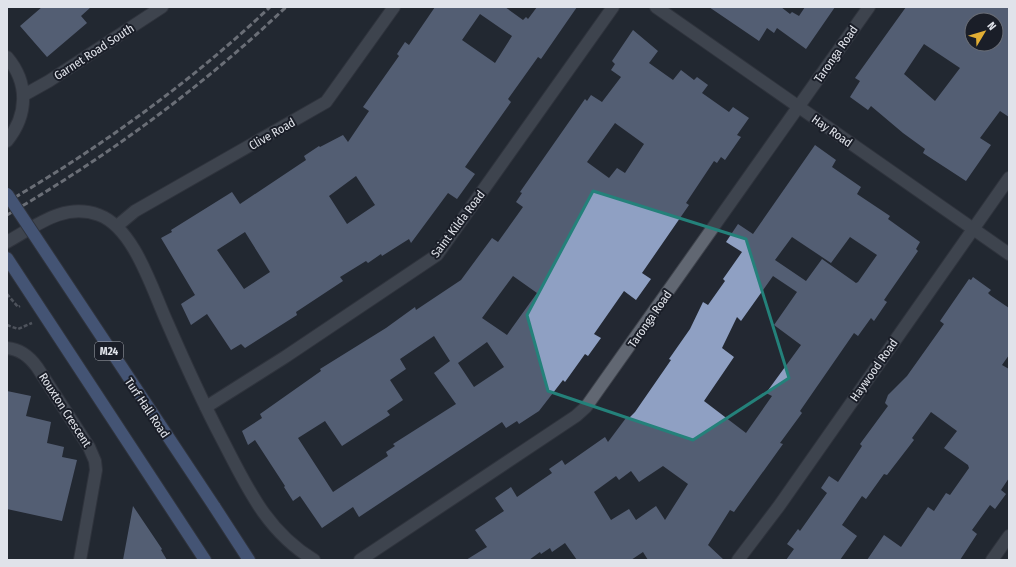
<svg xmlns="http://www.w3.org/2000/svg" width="1016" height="567" font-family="'Fira Sans Condensed',sans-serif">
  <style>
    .building { fill: #8fa0c3; fill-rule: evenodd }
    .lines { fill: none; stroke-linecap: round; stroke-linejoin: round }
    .minor-casing { stroke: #3f434c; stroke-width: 14 }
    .major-casing { stroke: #3f434c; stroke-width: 14 }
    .path { stroke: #848890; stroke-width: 2.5; stroke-dasharray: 4 2; stroke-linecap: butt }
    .minor { stroke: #616772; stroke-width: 12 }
    .major { stroke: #6d89c6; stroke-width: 12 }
    .rail { stroke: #c0c4cb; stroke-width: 3; stroke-dasharray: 6 3; stroke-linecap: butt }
    .major-bridge-casing { stroke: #3f434c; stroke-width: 14; stroke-linecap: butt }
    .major-bridge { stroke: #6d89c6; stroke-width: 12 }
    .marked { fill: none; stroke: #24817a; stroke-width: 3; stroke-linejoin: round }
    .labels { text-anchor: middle; stroke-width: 4; stroke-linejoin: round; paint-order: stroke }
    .shield { fill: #1a1e28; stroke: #a5a8b0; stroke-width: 1 }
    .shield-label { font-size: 11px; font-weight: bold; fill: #e0e3ea }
    .street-label { font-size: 12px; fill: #e0e3ea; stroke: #1a1e28 }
  </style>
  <rect width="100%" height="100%" fill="#232832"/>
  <g class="building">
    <polygon points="42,7 91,7 81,16 87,23 47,57 20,26"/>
    <path d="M435 7H505L523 20 526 17 528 19 537 7H577L541 59 538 57 508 99 511 102 465 167 475 174 457 199 448 193 411 243 409 239 382 256 381 254 368 263 366 261 340 277 343 281 296 312 297 315 245 348 241 344 231 350 207 314 191 325 181 304 195 295 161 238 172 232 171 230 232 192 240 204 306 160 304 156 319 146 320 147 343 135 348 142 369 111 363 107 399 56 397 54 405 42 409 45ZM480 14 512 36 495 63 462 40ZM356 176 375 205 347 224 329 196ZM245 232 270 272 244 289 217 250Z"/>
    <polygon points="709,7 781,7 790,14 792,12 799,16 805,7 835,7 806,49 777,28 774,33 767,28 759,41"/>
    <path d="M906 7H1009V117L1000 111 980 138 991 145 966 181 923 153 925 149 903 133 871 106 868 110 850 97 860 81 855 78ZM972 20H996V44H972ZM924 44 960 68 935 101 904 74Z"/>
    <path d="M633 30 658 51 649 63 673 80 681 70 694 80 697 77 708 85 702 93 729 112 733 107 749 118 737 135 741 137 725 160 721 157 717 163 714 161 686 203 689 205 642 273 651 279 636 300 624 291 594 334 601 338 588 356 585 354 565 382 563 380 539 411 519 424 517 421 506 428 502 422 359 517 353 507 322 528 300 496 293 501 284 487 285 486 255 440 248 445 242 431 262 418 260 414 321 371 320 369 386 328 415 307 416 310 461 280 492 238 498 242 523 207 516 202 522 193 520 192 585 99 587 101 591 95 602 102 621 77 611 70 615 64 612 61ZM615 123 644 144 625 173 617 168 609 178 587 162ZM513 276 537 293 507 335 482 318ZM434 336 450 361 434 373 456 404 393 444 395 446 386 452 388 456 333 492 298 438 325 421 342 446 390 415 387 411 403 400 390 380 406 369 400 359ZM487 342 504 367 474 387 458 363Z"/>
    <path d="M815 145 836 160 832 167 861 187 857 194 890 216 888 219 920 242 916 249 918 251 884 300 887 302 874 321 871 318 858 336 854 333 800 411 802 413 780 443 783 444 734 512 730 510 708 545 724 560H648L643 552 631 560H577L565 543 552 552 550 548 541 554 540 552 529 560H466L487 547 475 530 504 511 495 498 511 487 517 497 552 473 549 469 562 460 565 465 605 437 608 442 626 418 628 419 635 412 671 360 669 359 690 329 703 302 708 305 725 281 723 279 742 252 726 242 738 224 753 234ZM792 237 831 263 850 237 877 255 858 282 856 283 822 259 806 281 775 260ZM773 276 797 292 774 325 801 345 766 393 772 396 746 433 704 401 734 357 722 348 737 317 741 321ZM663 466 688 484 665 520 656 506 636 520 629 509 611 520 594 492 616 476 619 480 631 471 639 482Z"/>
    <polygon points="973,277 991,290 988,293 990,295 1009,308 1009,355 1002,365 1009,369 1009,478 1001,490 1006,494 995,509 990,505 972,530 977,534 960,560 867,560 884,535 901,547 928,507 934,511 946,493 950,495 969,468 968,465 944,448 957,431 931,412 912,438 914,440 887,475 884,474 866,499 862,496 842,525 857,536 840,560 786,560 794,549 787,544 798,529 800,531 827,493 821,488 829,476 838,482 862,446 860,444 888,406 885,403 888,395 907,376 944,324 940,321 969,279 971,280"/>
    <polygon points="7,391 31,396 26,416 51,422 47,443 64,447 62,457 77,460 62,521 7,509"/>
    <polygon points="133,506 162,549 161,550 167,560 123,560"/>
  </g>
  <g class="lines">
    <g class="minor-casing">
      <g id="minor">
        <polyline points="656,7 1009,254"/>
        <path d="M7 57C29 83 28 115 7 141"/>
        <polyline points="24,95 49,81 162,7"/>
        <polyline points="117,226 135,211 326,102 394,7"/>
        <path d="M7 242C36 226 64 202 99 215 134 228 152 289 167 322 184 361 202 401 222 439 247 487 266 531 314 560"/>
        <path d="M7 348C20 349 29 356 37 367L89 447 95 461 96 470 80 560"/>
        <polyline points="206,407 285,357 437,255 613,7"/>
        <polyline points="360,560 576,416 586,407 869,7"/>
        <polyline points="738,560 779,506 1009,178"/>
        <polyline points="992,560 1009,536"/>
      </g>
    </g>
    <g class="major-casing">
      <g id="major">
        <polyline points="7,258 205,560"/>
        <polyline points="214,506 249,560"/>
      </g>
    </g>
    <g class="path">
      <polyline points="7,294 18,307 20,306"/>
      <polyline points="7,325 18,329 32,323"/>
    </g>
    <use href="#minor" class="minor"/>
    <use href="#major" class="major"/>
    <g class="rail">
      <path d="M7 202C101 147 191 82 270 7"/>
      <path d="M7 215C108 156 201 88 286 7"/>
    </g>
    <g class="major-bridge-casing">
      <polyline id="major-bridge" points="7,194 214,506"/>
    </g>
    <use href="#major-bridge" class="major-bridge"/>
  </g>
  <path d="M0 0H1016V567H0ZM593 191 746 239 789 378 693 440 548 391 527 315Z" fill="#232832" fill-opacity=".55" fill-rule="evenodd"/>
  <path class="marked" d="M593 191 746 239 789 378 693 440 548 391 527 315Z"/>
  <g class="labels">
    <rect class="shield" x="95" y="342" width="28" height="18" rx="3"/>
    <g class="shield-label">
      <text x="109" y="355">M24</text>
    </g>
    <g class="street-label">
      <text transform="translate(94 52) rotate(-33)" y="4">Garnet Road South</text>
      <text transform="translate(836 54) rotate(-55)" y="4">Taronga Road</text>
      <text transform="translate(832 131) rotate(35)" y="4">Hay Road</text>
      <text transform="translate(272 134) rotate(-30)" y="4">Clive Road</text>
      <text transform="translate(458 224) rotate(-53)" y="4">Saint Kilda Road</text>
      <text transform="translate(650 319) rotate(-55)" y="4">Taronga Road</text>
      <text transform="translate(874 370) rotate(-55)" y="4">Haywood Road</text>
      <text transform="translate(147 408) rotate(56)" y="4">Turf Hall Road</text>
      <text transform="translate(65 410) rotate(57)" y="4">Rouxton Crescent</text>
    </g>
  </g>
  <rect width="1016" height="567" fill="none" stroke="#e0e3ea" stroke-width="16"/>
  <g transform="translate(984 32) rotate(52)"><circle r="19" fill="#1a1e28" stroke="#696d76"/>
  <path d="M0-3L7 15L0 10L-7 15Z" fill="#e2ae34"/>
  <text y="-6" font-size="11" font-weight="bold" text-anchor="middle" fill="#e0e3ea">N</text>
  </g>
</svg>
